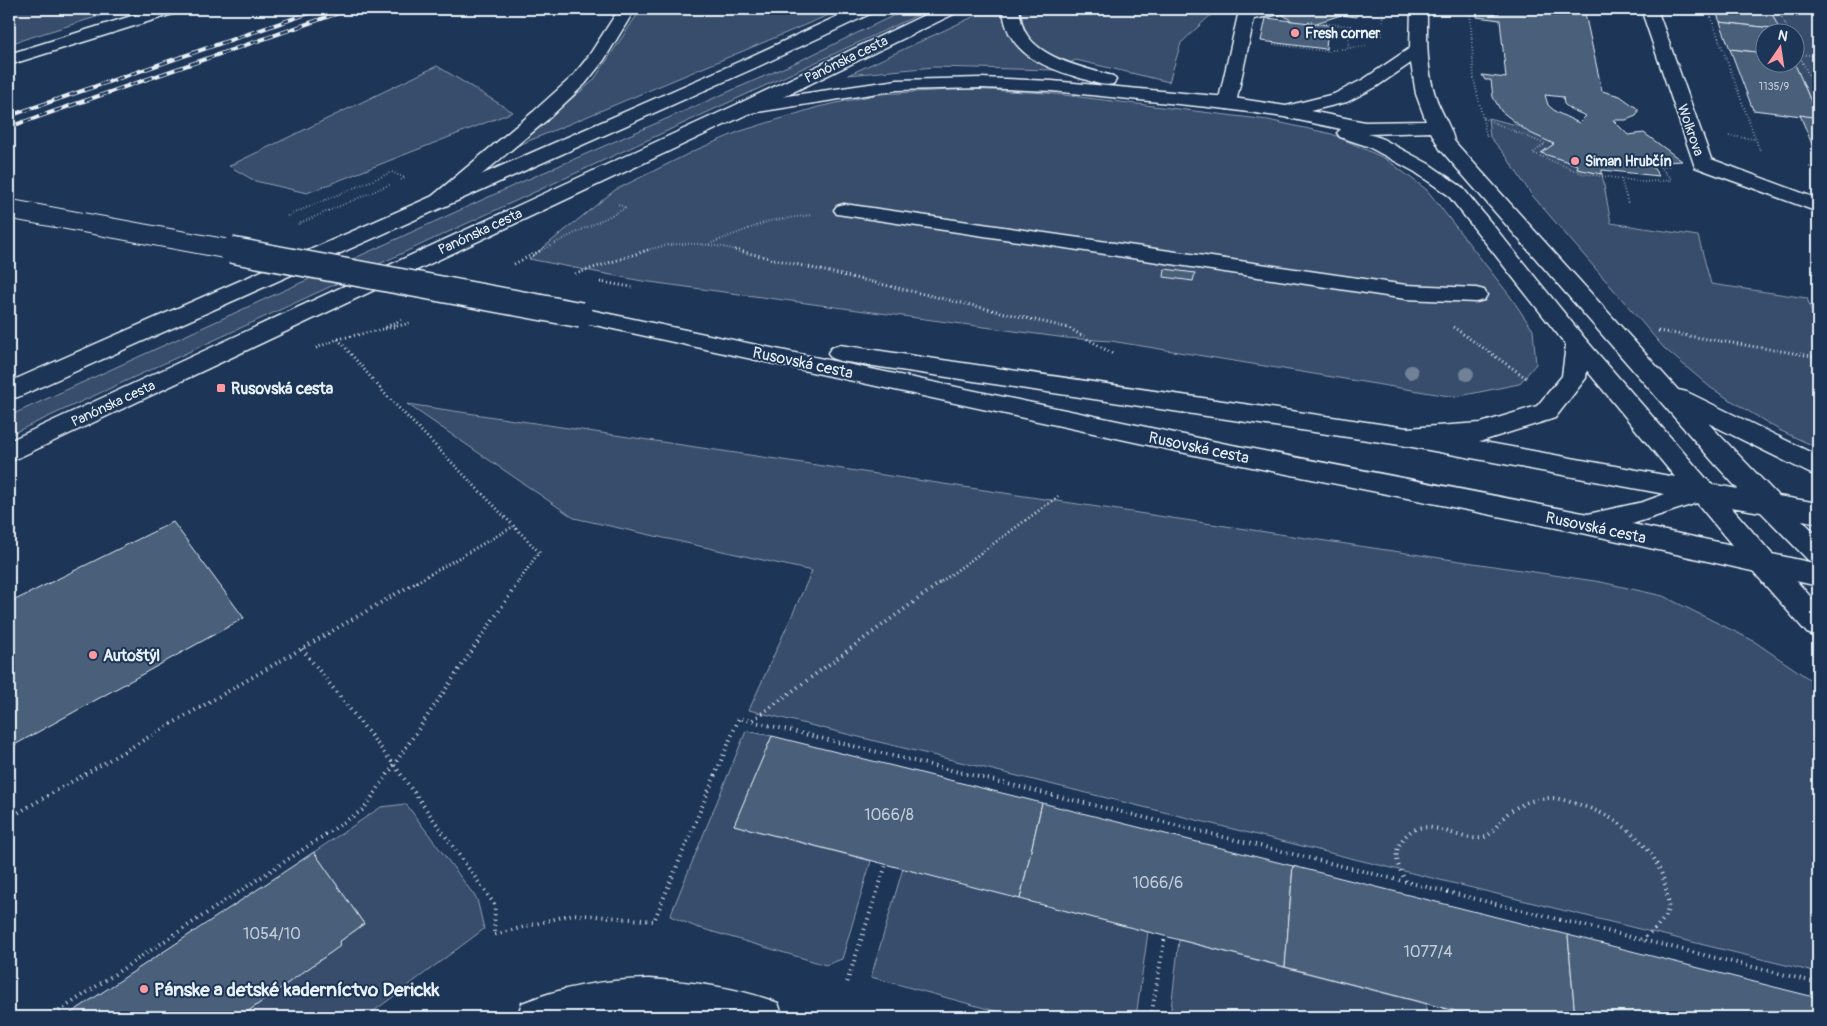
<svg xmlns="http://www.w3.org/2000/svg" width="1827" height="1026" font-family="Pangolin,sans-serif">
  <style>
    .green { fill: #374d6c; stroke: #909fb2 }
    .building { fill: #495e7a; stroke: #e8f1f8; fill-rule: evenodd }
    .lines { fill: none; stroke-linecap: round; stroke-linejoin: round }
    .service-casing { stroke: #e8f1f8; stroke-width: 3 }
    .minor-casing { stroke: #e8f1f8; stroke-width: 3 }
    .tertiary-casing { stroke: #e8f1f8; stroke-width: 3 }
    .secondary-casing { stroke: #e8f1f8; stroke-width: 3 }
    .path-far2 { stroke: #e8f1f8; stroke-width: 2; stroke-dasharray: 0.5 2.5; stroke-linecap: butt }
    .path-far1 { stroke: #e8f1f8; stroke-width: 3; stroke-dasharray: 1 3; stroke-linecap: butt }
    .path { stroke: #e8f1f8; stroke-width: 4; stroke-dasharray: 1 4.5; stroke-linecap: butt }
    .service { fill: #1d3557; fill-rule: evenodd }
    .minor { fill: #1d3557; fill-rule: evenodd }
    .tertiary { fill: #1d3557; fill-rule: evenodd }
    .secondary { fill: #1d3557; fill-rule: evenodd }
    .rail-casing { stroke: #e8f1f8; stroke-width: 4 }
    .rail { stroke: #1d3557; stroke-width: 2.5; stroke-dasharray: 8; stroke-linecap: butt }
    .tertiary-bridge-far1-casing { stroke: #e8f1f8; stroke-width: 21; stroke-linecap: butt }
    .tertiary-bridge-casing { stroke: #e8f1f8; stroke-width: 28; stroke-linecap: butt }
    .path-bridge { stroke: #e8f1f8; stroke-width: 3; stroke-dasharray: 1 3; stroke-linecap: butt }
    .tertiary-bridge-far1 { stroke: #1d3557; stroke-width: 19 }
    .tertiary-bridge { stroke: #1d3557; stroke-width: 25 }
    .tree { fill: #708198 }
    .poi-dot { fill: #ff9aa2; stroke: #1d3557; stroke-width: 2 }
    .labels { text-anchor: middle; stroke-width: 4; stroke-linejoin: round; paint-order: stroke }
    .far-number-label { font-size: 11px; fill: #c0ccd8 }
    .far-poi-label { font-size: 14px; font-weight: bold; fill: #e8f1f8; stroke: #1d3557; text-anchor: start }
    .far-street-label { font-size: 14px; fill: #e8f1f8; stroke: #1d3557 }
    .street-label { font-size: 16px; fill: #e8f1f8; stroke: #1d3557 }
    .poi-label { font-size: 16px; font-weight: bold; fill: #e8f1f8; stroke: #1d3557; text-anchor: start }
    .near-number-label { font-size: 16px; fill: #c0ccd8 }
    .near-poi-label { font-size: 19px; font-weight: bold; fill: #e8f1f8; stroke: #1d3557; text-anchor: start }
  </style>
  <rect width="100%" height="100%" fill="#1d3557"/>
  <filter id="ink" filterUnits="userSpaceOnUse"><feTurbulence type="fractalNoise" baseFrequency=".02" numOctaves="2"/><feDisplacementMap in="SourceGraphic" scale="10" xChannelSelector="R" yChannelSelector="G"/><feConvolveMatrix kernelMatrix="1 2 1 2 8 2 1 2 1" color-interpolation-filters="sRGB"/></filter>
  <g filter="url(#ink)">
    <g class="green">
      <polygon points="9,9 122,9 9,44"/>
      <polygon points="641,9 843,9 512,148 593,81"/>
      <polygon points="907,9 931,9 9,435 9,416 517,184 799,61"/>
      <polygon points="990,9 1217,9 1181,43 1169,82 1076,60 1054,70 934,67 848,75"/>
      <polygon points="1770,9 1818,9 1818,116 1794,63 1794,32 1780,32"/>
      <polygon points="437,66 513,112 307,193 255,181 229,166"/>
      <polygon points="969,89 1047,93 1268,120 1332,134 1386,159 1427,190 1510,296 1533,330 1536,364 1519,384 1455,397 1111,341 1066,338 642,281 529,259 615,190 696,150 738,132 818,107 879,94"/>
      <polygon points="1488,118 1517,125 1554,144 1542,153 1578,165 1577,169 1602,174 1611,223 1698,236 1711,284 1807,298 1818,331 1818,448 1779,430 1711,388 1664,348 1531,194 1506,156 1490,137"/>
      <polygon points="407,404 1601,582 1663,596 1752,640 1818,685 1818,973 749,710 812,571 574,518"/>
      <polygon points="746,731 772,736 734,825 871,861 842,959 826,965 696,927 670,916"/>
      <polygon points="406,804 477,899 484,929 366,1017 240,1017 340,946 339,942 364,924 314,852 381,807"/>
      <polygon points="903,868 1148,932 1136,1017 1017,1017 871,977"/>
      <polygon points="1179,940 1426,1004 1426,1017 1170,1017"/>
    </g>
    <g class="building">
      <polygon points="1273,9 1358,9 1357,17 1341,15 1313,24 1294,22"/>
      <path d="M1498 9H1584L1602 91 1620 96 1638 109V113L1636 116 1626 120H1613L1628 135 1644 133 1682 161 1650 163 1659 176 1602 170V174L1577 169 1578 165 1541 153 1554 144 1528 132 1501 111 1493 97 1491 80H1485L1482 75 1506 78 1500 20 1477 17V12L1499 14ZM1545 95 1563 97 1564 104 1570 109 1586 116 1579 123 1556 112 1548 105Z"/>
      <polygon points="1715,9 1770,9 1779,29 1720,22"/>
      <polygon points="1266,18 1328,25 1326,49 1261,41"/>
      <polygon points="1720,22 1779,29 1780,32 1764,32 1764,53 1730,49"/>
      <polygon points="1730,49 1764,53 1764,62 1794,62 1818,118 1753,110"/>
      <polygon points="1800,115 1818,118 1818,144 1812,144"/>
      <polygon points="1165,269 1195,273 1193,281 1164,277"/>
      <polygon points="173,522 244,618 9,748 9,603"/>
      <polygon points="772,736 1042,803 1020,899 734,825"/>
      <polygon points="1042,803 1293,866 1285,967 1020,899"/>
      <polygon points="314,852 364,924 339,942 340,946 240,1017 65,1017"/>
      <polygon points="1293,866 1568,935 1575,1017 1478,1017 1285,967"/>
      <polygon points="1568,935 1818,998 1818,1017 1575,1017"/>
    </g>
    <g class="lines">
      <g class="service-casing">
        <g id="service">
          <polygon points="1253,9 1287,9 1285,13 1254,19 1236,103 1234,107 1227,109 1220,107 1218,103 1238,15 1240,11"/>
          <polygon points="844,204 1406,285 1476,288 1484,290 1487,295 1484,300 1476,302 1406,299 837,214 834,210 837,206"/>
        </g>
      </g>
      <g class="minor-casing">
        <g id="minor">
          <polygon points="154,9 178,9 176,13 9,65 9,54"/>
          <polygon points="1641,9 1657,9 1711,159 1818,199 1818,212 1695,167"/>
          <polygon points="1578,338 1586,340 1590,345 1586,378 1555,418 1482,441 1407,446 1398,443 1394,437 1398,431 1407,428 1481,423 1537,406 1562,376 1566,345 1570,340"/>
          <polygon points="1763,552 1773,555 1818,605 1818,637 1807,633 1753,571 1749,563 1753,555"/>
          <path d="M649 979C692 982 737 987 778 1003L783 1017H517L522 1003C564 986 605 980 649 979Z"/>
        </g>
      </g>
      <g class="tertiary-casing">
        <g id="tertiary">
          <polygon points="619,9 635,9 604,60 585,84 547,120 444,206 437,208 430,206 427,202 430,198 533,112 573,76 588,57"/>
          <path d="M1003 9H1019C1021 18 1021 26 1027 35 1042 59 1087 69 1113 76L1116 80 1113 84C1102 87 1091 81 1080 78 1043 67 1006 53 1003 9Z"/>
          <path d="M1411 9H1427C1427 37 1426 67 1435 95 1439 109 1452 128 1454 141L1678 390 1687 392 1818 456V476L1809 473 1708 423 1778 496 1818 503V523L1802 520 1818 536V564L1808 560 1761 512 1731 507 1772 554 1818 564V586L1587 534 1222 461 581 322 573 320 569 315 573 310 581 308 1222 443 1588 514 1643 502 1665 494 1407 446 840 361 831 358 828 353 831 348 840 345 1407 428 1675 477 1570 350 1448 195 1415 172 1367 146 1340 137 1337 133 1341 129 1284 117 1227 109 1052 91 981 88 897 90 745 114 738 112 736 108 738 104 745 102 897 80 981 78 1052 81 1227 97 1286 106 1334 94 1364 79 1410 48ZM1411 63 1416 94 1426 121 1365 122 1310 111 1347 102 1376 87ZM1431 132 1440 149 1715 464 1738 489 1711 484 1586 340 1462 187 1429 164 1381 138 1368 134ZM1697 503 1732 545 1632 524Z"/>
        </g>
      </g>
      <g class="secondary-casing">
        <g id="secondary">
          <polygon points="853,9 874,9 872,13 757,67 18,397 9,399 9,382 745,59"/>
          <polygon points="937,9 958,9 956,13 752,112 18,458 9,461 9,441 738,104"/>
        </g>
      </g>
      <g class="path-far2">
        <polyline points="1470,9 1474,79 1487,138"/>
        <polyline points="1708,9 1760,151"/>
        <polyline points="1778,9 1789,32"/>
        <polyline points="1308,22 1350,26 1348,48"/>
        <polyline points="1382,36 1383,9"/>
        <polyline points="1273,44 1325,51 1366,46"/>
        <polyline points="1794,44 1818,95"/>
        <polyline points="1799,54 1818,56"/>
        <polyline points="1483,118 1545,144 1533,153 1581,173 1644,182 1672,180 1660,167 1669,166"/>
        <polyline points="1729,136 1755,139"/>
        <polyline points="1809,167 1818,168"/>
        <polyline points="1621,179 1628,204"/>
        <polyline points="287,216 392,172 405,178 401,180"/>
        <polyline points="298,224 391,184"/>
        <polyline points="709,244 769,221 811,215"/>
        <polyline points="539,251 626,208 618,204"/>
        <path d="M644 251C678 240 707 243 741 251"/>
      </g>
      <g class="path-far1">
        <polyline points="735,250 1069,328 1113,354"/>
        <polyline points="514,264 542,250"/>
        <polyline points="575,274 648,250"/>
        <polyline points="386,327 401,320"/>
        <polyline points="1453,327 1528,379"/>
        <polyline points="1658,331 1818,357"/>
        <polyline points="338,339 386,395 539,552 517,584"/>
        <polyline points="316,348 338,339 411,323"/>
        <polyline points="413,584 514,526"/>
        <polyline points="938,584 1059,496"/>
      </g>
      <g class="path">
        <polyline points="302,649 395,766 495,905 494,935 573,914 654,921 739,718 1818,983"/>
        <polyline points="753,720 940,583"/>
        <polyline points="9,818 415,583"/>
        <path d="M1406 881C1399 869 1392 855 1401 842 1422 809 1454 842 1481 838 1492 836 1497 825 1503 818 1515 805 1535 798 1551 798 1560 798 1569 802 1577 804 1618 816 1657 845 1666 889 1667 895 1669 902 1668 908 1666 921 1651 932 1642 940"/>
        <polyline points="847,982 886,865"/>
        <polyline points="1444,1008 1444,1017"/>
        <polyline points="50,1017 364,809 518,583"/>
        <polyline points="1151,1017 1165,936"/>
      </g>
      <use href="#service" class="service"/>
      <use href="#minor" class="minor"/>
      <use href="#tertiary" class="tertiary"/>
      <use href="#secondary" class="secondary"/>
      <g class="rail-casing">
        <g id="rail">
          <polyline points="9,116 321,9"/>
          <polyline points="9,127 350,9"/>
        </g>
      </g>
      <use href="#rail" class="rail"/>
      <g class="tertiary-bridge-far1-casing">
        <polyline id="tertiary-bridge-far1" points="9,209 238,251"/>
      </g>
      <g class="tertiary-bridge-casing">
        <polyline id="tertiary-bridge" points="231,250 581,315"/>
      </g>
      <polyline class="path-bridge" points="600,282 632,287"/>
      <use href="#tertiary-bridge-far1" class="tertiary-bridge-far1"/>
      <use href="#tertiary-bridge" class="tertiary-bridge"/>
    </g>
    <g class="tree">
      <circle cx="1411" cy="372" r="7"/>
      <circle cx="1467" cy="374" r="7"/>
    </g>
  </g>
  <g class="poi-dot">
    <circle cx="1295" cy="33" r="5"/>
    <circle cx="1575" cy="161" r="5"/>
    <rect x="216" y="383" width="10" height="10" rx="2.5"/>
    <circle cx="93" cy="655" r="5"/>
    <circle cx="144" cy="989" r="5"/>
  </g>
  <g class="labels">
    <g class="far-number-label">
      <text x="1774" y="90">1135/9</text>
    </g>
    <g class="far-poi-label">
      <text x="1305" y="38">Fresh corner</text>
      <text x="1585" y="166">Siman Hrubčín</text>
    </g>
    <g class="far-street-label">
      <text transform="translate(846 59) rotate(-26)" y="5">Panónska cesta</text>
      <text transform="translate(1691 130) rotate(71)" y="5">Wolkrova</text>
      <text transform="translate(480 231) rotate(-25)" y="5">Panónska cesta</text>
      <text transform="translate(113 403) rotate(-25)" y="5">Panónska cesta</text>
    </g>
    <g class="street-label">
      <text transform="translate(803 362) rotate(12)" y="6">Rusovská cesta</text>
      <text transform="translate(1199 447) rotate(12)" y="6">Rusovská cesta</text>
      <text transform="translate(1596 527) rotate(12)" y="6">Rusovská cesta</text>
    </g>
    <g class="poi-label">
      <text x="231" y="394">Rusovská cesta</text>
      <text x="103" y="661">Autoštýl</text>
    </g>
    <g class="near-number-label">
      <text x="889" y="820">1066/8</text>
      <text x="1158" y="888">1066/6</text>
      <text x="272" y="939">1054/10</text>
      <text x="1428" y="957">1077/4</text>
    </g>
    <g class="near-poi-label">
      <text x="154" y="996">Pánske a detské kaderníctvo Derickk</text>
    </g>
  </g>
  <rect width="1827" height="1026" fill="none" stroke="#1d3557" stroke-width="30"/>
  <rect x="15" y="15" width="1797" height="996" fill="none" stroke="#e8f1f8" stroke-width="2" filter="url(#ink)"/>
  <g transform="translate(1780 48) rotate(13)"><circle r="24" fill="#1d3557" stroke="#6e8097"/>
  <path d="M0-4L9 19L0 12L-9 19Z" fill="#ff9aa2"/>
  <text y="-8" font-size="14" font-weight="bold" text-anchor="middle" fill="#e8f1f8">N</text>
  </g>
</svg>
